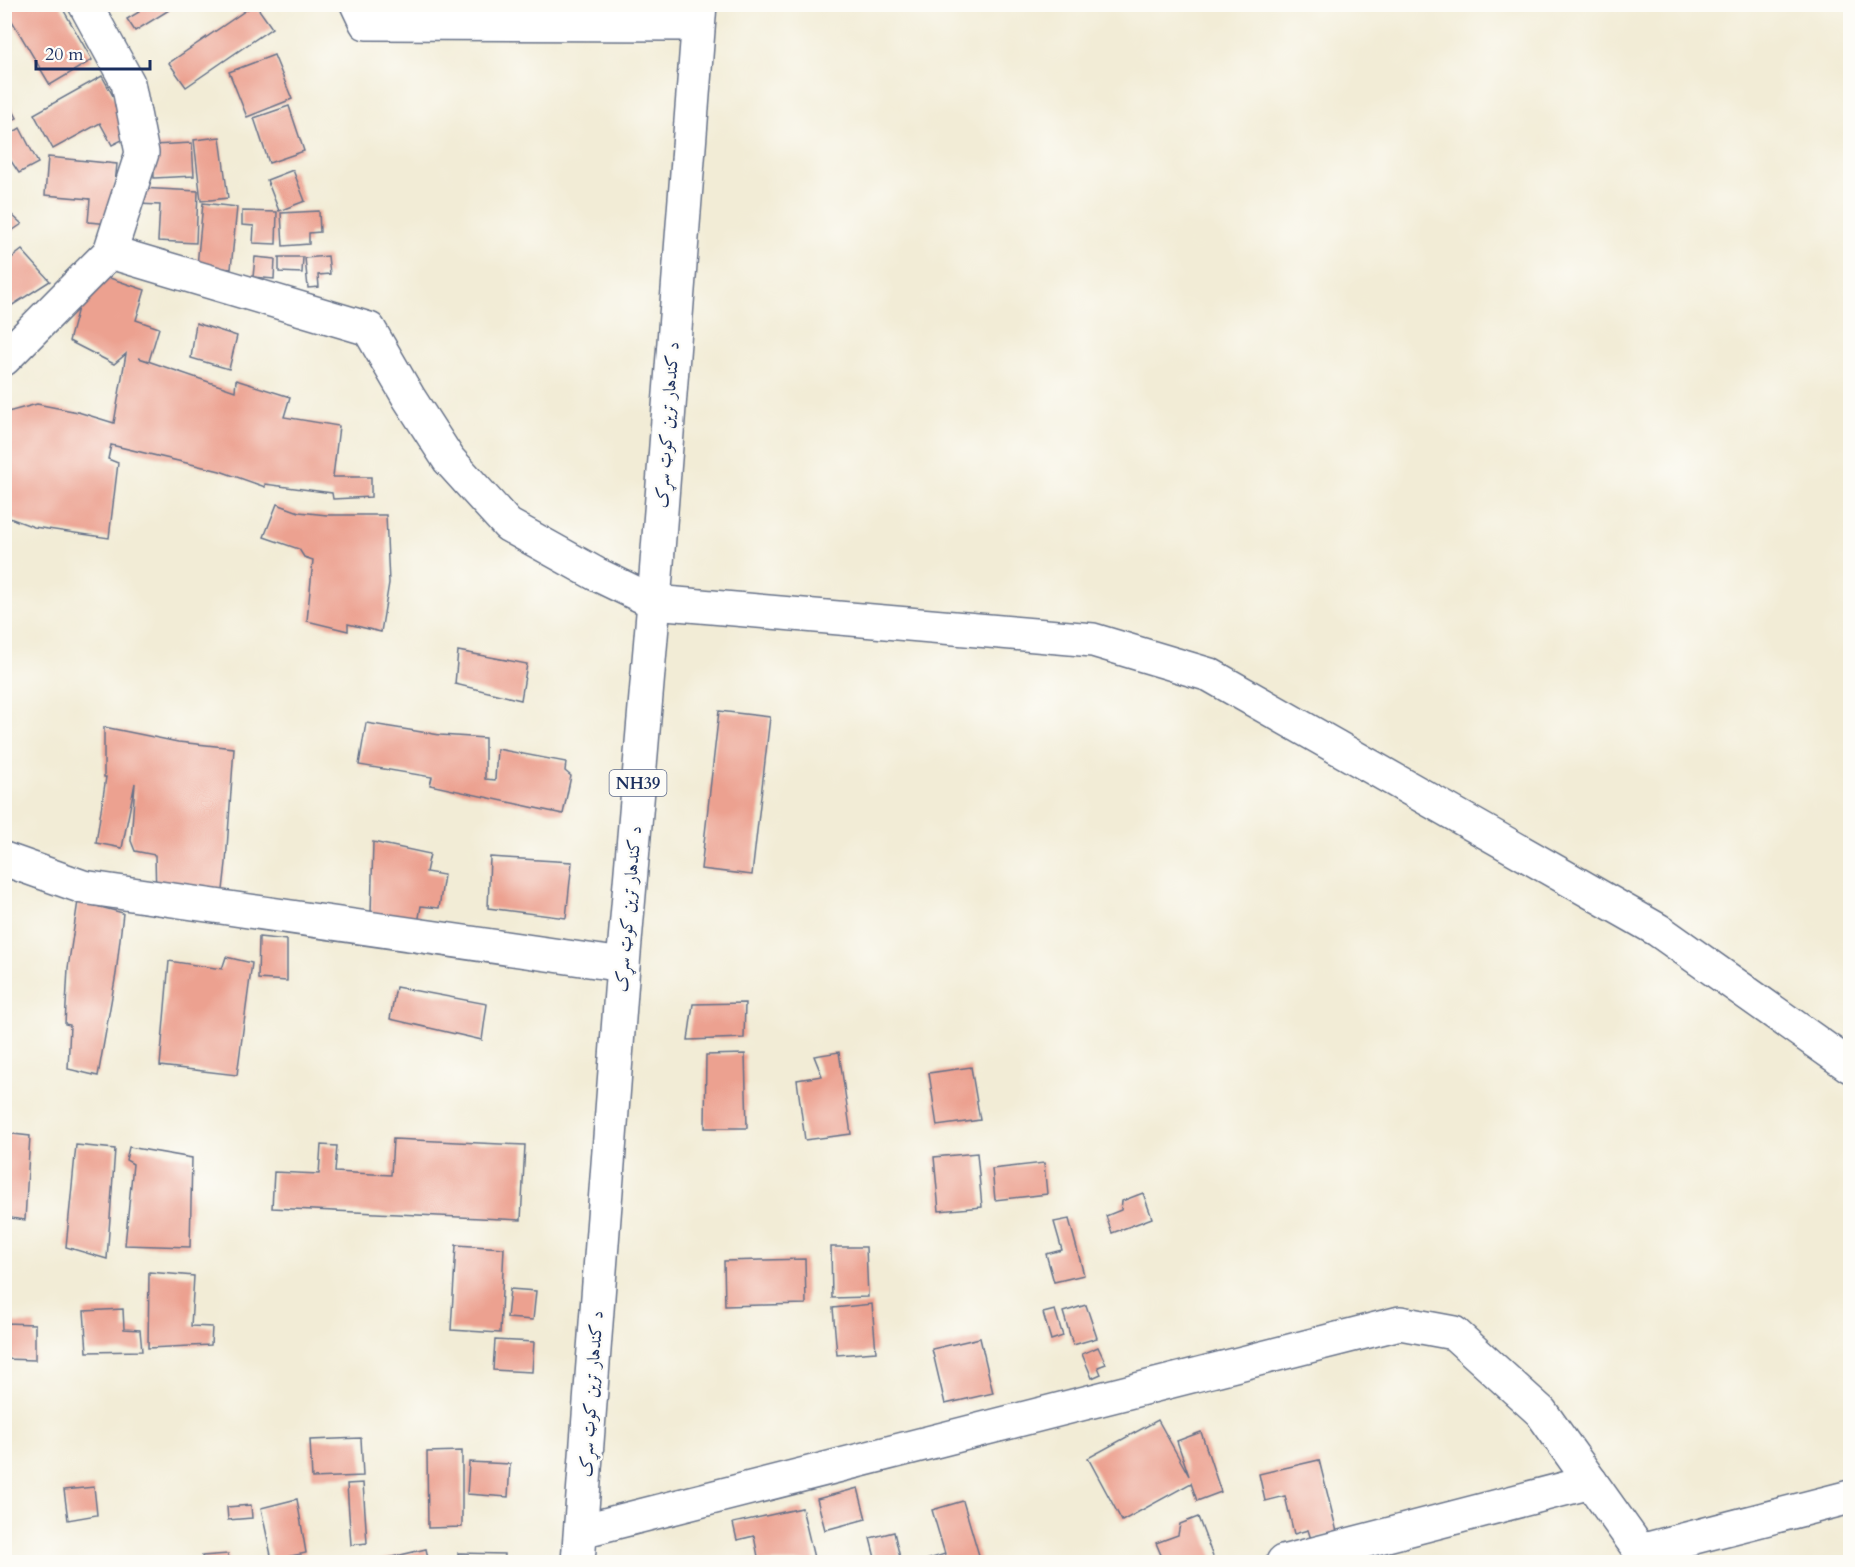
<svg xmlns="http://www.w3.org/2000/svg" width="1855" height="1567" font-family="Cardo,Amiri,serif">
  <style>
    .building { fill: #eca190 }
    .lines { fill: none; stroke-linecap: round; stroke-linejoin: round }
    .minor-casing { stroke: #667188; stroke-width: 36 }
    .tertiary-casing { stroke: #667188; stroke-width: 36 }
    .primary-casing { stroke: #667188; stroke-width: 36 }
    .minor { stroke: #fff; stroke-width: 33 }
    .tertiary { stroke: #fff; stroke-width: 33 }
    .primary { stroke: #fff; stroke-width: 33 }
    .labels { text-anchor: middle; stroke-width: 5; stroke-linejoin: round; paint-order: stroke }
    .shield { fill: #fdfcf7; stroke: #5f6c8c; stroke-width: 1.5 }
    .shield-label { font-size: 16px; font-weight: bold; fill: #1b2f5e }
    .street-label { font-size: 18px; fill: #1b2f5e; stroke: #fdfcf7 }
  </style>
  <rect width="100%" height="100%" fill="#fdfcf7"/>
  <filter id="ink" filterUnits="userSpaceOnUse"><feTurbulence type="fractalNoise" baseFrequency=".0167" numOctaves="2"/><feDisplacementMap in="SourceGraphic" scale="12" xChannelSelector="R" yChannelSelector="G"/><feConvolveMatrix kernelMatrix="1 2 1 2 8 2 1 2 1" color-interpolation-filters="sRGB"/></filter>
  <filter id="wash" filterUnits="userSpaceOnUse"><feTurbulence type="fractalNoise" baseFrequency=".008" numOctaves="4" result="noise"/><feDisplacementMap in="SourceGraphic" scale="24" xChannelSelector="R" yChannelSelector="G"/><feGaussianBlur stdDeviation="1.35" result="paint"/><feColorMatrix in="noise" values="0 0 0 0 0 0 0 0 0 0 0 0 0 0 0 0 0 1.4 0 .05"/><feComposite in="paint" operator="in"/></filter>
  <g filter="url(#wash)">
    <rect width="100%" height="100%" fill="#f2ecd6"/>
    <g id="blocks">
      <g class="building">
        <polygon points="4,4 60,4 92,60 50,85 8,14 4,15"/>
        <polygon points="134,4 172,4 174,7 135,31 127,19 139,12"/>
        <polygon points="255,4 272,28 186,87 169,63"/>
        <polygon points="274,55 292,99 247,117 229,72"/>
        <polygon points="102,76 134,134 112,145 100,123 53,149 34,114"/>
        <polygon points="4,93 17,118 4,124"/>
        <polygon points="289,106 304,151 269,163 254,118"/>
        <polygon points="20,128 38,163 19,173 9,158 4,161 4,138"/>
        <polygon points="220,137 228,198 201,201 194,140"/>
        <polygon points="192,143 194,176 154,178 153,145"/>
        <polygon points="48,157 117,164 111,224 88,222 90,199 45,195"/>
        <polygon points="293,170 305,201 279,211 267,180"/>
        <polygon points="138,188 198,191 196,243 158,241 160,205 138,204"/>
        <polygon points="203,203 237,207 231,269 197,266"/>
        <polygon points="4,208 22,224 4,236"/>
        <polygon points="242,211 277,212 276,244 253,243 254,226 242,225"/>
        <polygon points="319,211 320,232 309,233 309,244 283,246 281,213"/>
        <polygon points="22,250 50,281 8,308 4,302 4,254 9,260"/>
        <polygon points="328,256 330,274 318,275 319,287 308,288 305,258"/>
        <polygon points="255,257 275,259 274,279 253,277"/>
        <polygon points="279,257 303,257 302,273 279,272"/>
        <polygon points="95,273 145,290 136,320 159,328 149,361 139,358 235,391 236,380 290,397 284,417 339,426 333,477 371,477 371,497 333,499 332,493 265,484 265,487 220,471 111,445 108,459 118,463 109,538 34,527 4,516 4,413 37,404 78,412 114,423 126,354 114,364 69,341 81,297"/>
        <polygon points="196,323 237,336 229,369 191,358"/>
        <polygon points="277,504 299,512 327,515 386,515 389,583 381,632 348,624 348,631 307,621 313,560 304,557 299,549 264,537"/>
        <polygon points="458,651 527,664 521,700 455,684"/>
        <polygon points="719,711 770,717 752,875 701,869"/>
        <polygon points="366,723 440,735 485,738 485,779 495,780 497,749 566,762 565,771 571,776 563,814 430,785 432,777 359,765"/>
        <polygon points="104,727 178,742 234,748 226,863 221,908 156,898 155,855 135,851 131,841 135,783 122,848 96,843 106,777 104,777"/>
        <polygon points="373,842 430,854 426,872 444,875 439,908 421,906 417,929 371,914"/>
        <polygon points="490,857 572,862 566,918 488,908"/>
        <polygon points="78,901 123,913 116,974 98,1076 68,1069 70,1025 65,1024 68,968"/>
        <polygon points="259,937 287,940 287,981 258,979"/>
        <polygon points="226,957 252,963 237,1075 160,1066 169,961 222,969"/>
        <polygon points="396,987 487,1004 482,1040 390,1019"/>
        <polygon points="745,1003 744,1038 688,1040 693,1004"/>
        <polygon points="839,1052 851,1134 805,1140 797,1080 822,1076 814,1056"/>
        <polygon points="745,1054 747,1128 705,1128 706,1055"/>
        <polygon points="971,1067 980,1120 937,1126 929,1073"/>
        <polygon points="4,1133 30,1136 25,1220 4,1217"/>
        <polygon points="393,1139 525,1145 521,1220 272,1208 274,1172 319,1174 321,1145 337,1146 335,1172 391,1175"/>
        <polygon points="76,1145 115,1149 107,1259 66,1247"/>
        <polygon points="129,1147 192,1158 190,1247 125,1245 133,1164 126,1160"/>
        <polygon points="977,1153 982,1207 939,1211 934,1157"/>
        <polygon points="1044,1163 1047,1194 995,1200 992,1169"/>
        <polygon points="1143,1193 1152,1218 1112,1233 1106,1216 1121,1210 1122,1201"/>
        <polygon points="1069,1219 1084,1275 1054,1282 1046,1254 1062,1250 1054,1222"/>
        <polygon points="456,1245 504,1248 500,1333 451,1330"/>
        <polygon points="831,1247 866,1247 868,1297 832,1298"/>
        <polygon points="805,1259 806,1304 725,1306 724,1261"/>
        <polygon points="149,1272 194,1276 191,1326 212,1327 211,1345 148,1348"/>
        <polygon points="510,1289 536,1291 533,1320 507,1318"/>
        <polygon points="872,1304 876,1352 837,1355 833,1308"/>
        <polygon points="1086,1305 1097,1338 1073,1345 1063,1312"/>
        <polygon points="123,1309 124,1329 140,1330 142,1351 87,1352 84,1311"/>
        <polygon points="1055,1310 1063,1336 1051,1340 1043,1313"/>
        <polygon points="4,1323 35,1324 35,1360 4,1359"/>
        <polygon points="980,1338 993,1393 945,1404 932,1349"/>
        <polygon points="495,1340 534,1342 532,1372 493,1370"/>
        <polygon points="1098,1347 1106,1364 1098,1367 1101,1374 1092,1378 1082,1354"/>
        <polygon points="1158,1420 1189,1476 1177,1441 1201,1432 1221,1492 1197,1501 1191,1483 1122,1521 1088,1458"/>
        <polygon points="361,1438 363,1476 312,1478 310,1440"/>
        <polygon points="462,1451 462,1527 428,1528 427,1452"/>
        <polygon points="1319,1460 1337,1532 1311,1539 1308,1530 1294,1534 1285,1496 1265,1501 1259,1474"/>
        <polygon points="469,1462 510,1464 508,1497 467,1494"/>
        <polygon points="363,1483 367,1543 351,1545 347,1484"/>
        <polygon points="94,1487 97,1515 68,1520 64,1490"/>
        <polygon points="858,1488 866,1519 825,1530 817,1499"/>
        <polygon points="297,1499 306,1553 272,1560 261,1508"/>
        <polygon points="963,1501 981,1562 927,1562 926,1560 945,1554 932,1510"/>
        <polygon points="251,1505 252,1518 228,1520 227,1507"/>
        <polygon points="802,1508 815,1562 759,1562 754,1536 737,1540 733,1523"/>
        <polygon points="1198,1517 1215,1562 1164,1562 1156,1543 1178,1535 1180,1524"/>
        <polygon points="894,1532 901,1562 876,1562 870,1538"/>
        <polygon points="426,1549 429,1562 371,1562"/>
        <polygon points="458,1553 504,1554 504,1562 458,1562"/>
        <polygon points="228,1554 228,1562 203,1562 202,1556"/>
      </g>
    </g>
  </g>
  <g filter="url(#ink)">
    <use href="#blocks" fill-opacity="0" stroke="#667188" stroke-width="1.5"/>
    <g class="lines">
      <g class="minor-casing">
        <g id="minor">
          <polyline points="85,4 128,83 142,153 110,252"/>
          <polyline points="357,4 366,23 698,24"/>
          <polyline points="4,359 110,252 369,329 409,398 449,460 508,525 596,574 654,602"/>
          <polyline points="4,859 83,887 623,965"/>
          <polyline points="581,1531 1400,1323 1454,1333 1541,1412 1640,1551 1850,1497"/>
          <polyline points="1283,1562 1591,1482"/>
        </g>
      </g>
      <g class="tertiary-casing">
        <polyline id="tertiary" points="654,602 1093,640 1210,675 1658,930 1850,1066"/>
      </g>
      <g class="primary-casing">
        <polyline id="primary" points="578,1562 623,965 654,602 700,4"/>
      </g>
      <use href="#minor" class="minor"/>
      <use href="#tertiary" class="tertiary"/>
      <use href="#primary" class="primary"/>
    </g>
  </g>
  <g class="labels">
    <rect class="shield" x="609.5" y="770" width="57" height="26" rx="4.5"/>
    <g class="shield-label">
      <text x="638" y="789">NH39</text>
    </g>
    <g class="street-label">
      <text transform="translate(667 425) rotate(-86)" y="6">د کندهار ترين کوټ سړک</text>
      <text transform="translate(628 909) rotate(-85)" y="6">د کندهار ترين کوټ سړک</text>
      <text transform="translate(591 1394) rotate(-86)" y="6">د کندهار ترين کوټ سړک</text>
    </g>
  </g>
  <rect width="1855" height="1567" fill="none" stroke="#fdfcf7" stroke-width="24"/>
  <path d="M36 60v9h114v-9" fill="none" stroke="#1b2f5e" stroke-width="3"/>
  <text x="45" y="60" font-size="18" fill="#1b2f5e" stroke="#fdfcf7" stroke-width="4.5" paint-order="stroke">20 m</text>
</svg>
